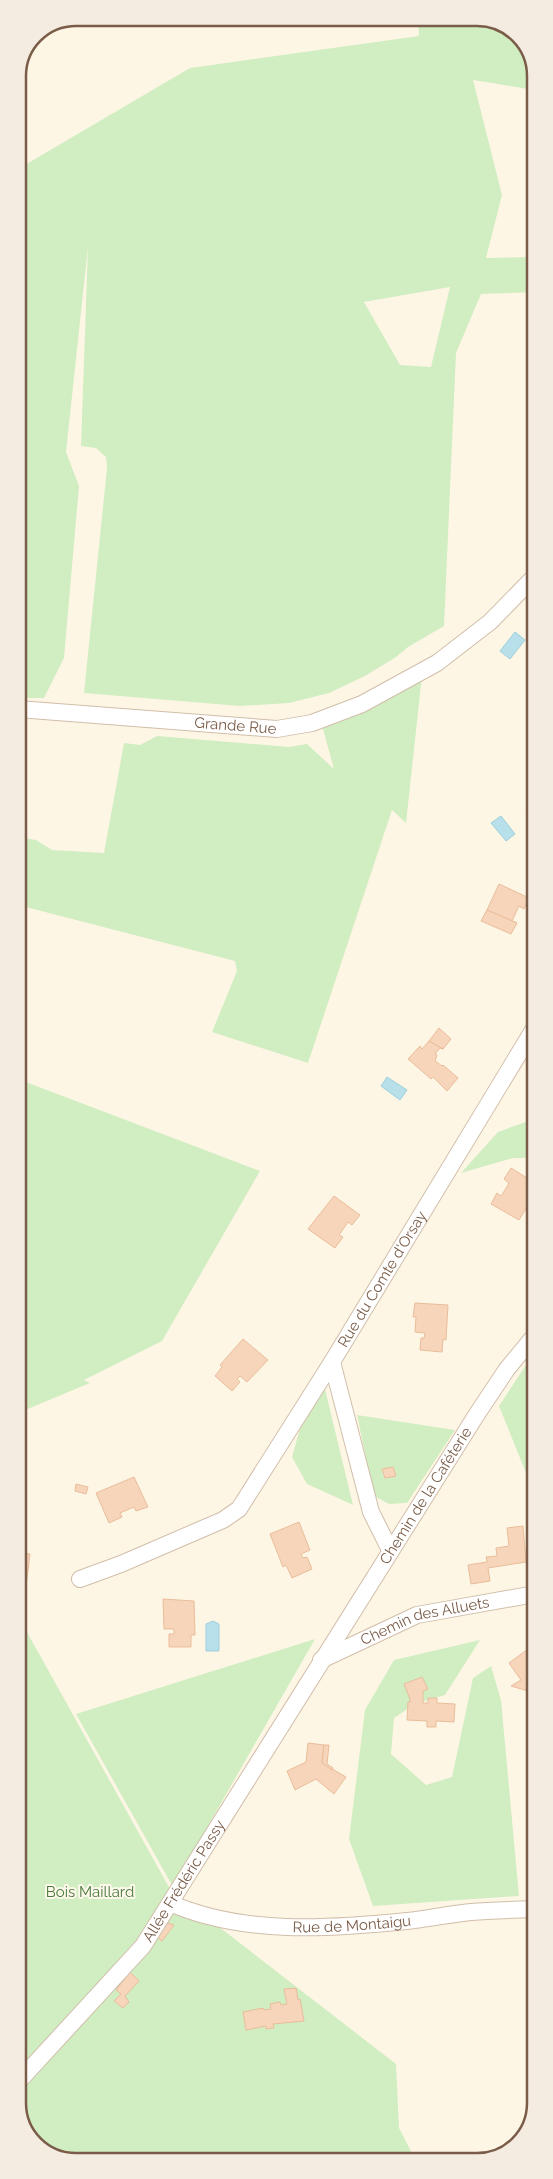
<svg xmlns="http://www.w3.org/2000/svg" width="553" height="2179" font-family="Raleway,sans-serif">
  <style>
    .green { fill: #d1edc2; fill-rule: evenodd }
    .water { fill: #b8e0ea; stroke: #9dcfdc }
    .building { fill: #f6d5bb; stroke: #eabd9a }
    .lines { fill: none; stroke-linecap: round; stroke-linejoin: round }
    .minor-casing { stroke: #d1beaa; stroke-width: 18 }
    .minor { stroke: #fff; stroke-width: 16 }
    .labels { text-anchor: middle; stroke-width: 4; stroke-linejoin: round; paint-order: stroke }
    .street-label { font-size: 15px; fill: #7a5c48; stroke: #fff9ed }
    .park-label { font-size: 15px; fill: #4b7a3c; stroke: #fff9ed }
    .rim { fill: none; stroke: #7a5c48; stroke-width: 2.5 }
  </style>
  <rect width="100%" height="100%" fill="#fef6e5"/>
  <g class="green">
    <path d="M418 18H484L516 32 534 65V131L528 89 473 80 502 195 486 258 535 257V292L481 294 456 353 444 626 408 647 396 657 365 676 329 693 289 703 240 706 84 693 107 468 106 457 96 448 81 446 88 247 66 452 79 486 64 658 44 698H18V169L190 68 419 36ZM450 287 431 367 400 365 364 302Z"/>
    <polygon points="422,676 406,823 392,810 308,1063 212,1032 237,971 235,961 18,905 18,837 36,840 52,850 104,853 124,743 140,745 157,736 289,747 307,744 334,769 321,722"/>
    <polygon points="18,1079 260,1171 162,1341 84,1380 90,1383 18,1413"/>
    <polygon points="531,1120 535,1121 535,1158 513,1158 461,1173 498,1132"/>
    <polygon points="535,1351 535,1495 499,1406"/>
    <polygon points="323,1381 353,1505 307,1484 292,1457 303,1418"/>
    <polygon points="357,1415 455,1430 407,1503 389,1504 374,1496"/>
    <polygon points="18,1616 170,1889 396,2064 399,2128 416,2161 69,2161 35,2144 19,2114"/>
    <polygon points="315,1639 173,1887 76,1714"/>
    <polygon points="480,1640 445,1695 415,1704 394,1718 391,1754 426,1785 452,1777 473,1678 491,1666 501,1700 519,1896 373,1906 349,1839 365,1710 394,1660"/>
  </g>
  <g class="water">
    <polygon points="515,632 525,640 510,659 500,651"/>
    <polygon points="501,816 515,834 506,841 491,823"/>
    <polygon points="387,1077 407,1090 400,1100 381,1086"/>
    <polygon points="213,1621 219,1624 219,1651 206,1651 206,1624"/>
  </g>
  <g class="building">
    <polygon points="445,18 457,18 457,19 455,24 451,25 446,22"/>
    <polygon points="535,783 535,813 526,810"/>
    <polygon points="499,884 529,898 524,909 519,906 512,921 517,923 487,910"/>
    <polygon points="487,910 517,923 511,934 481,921"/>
    <polygon points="439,1028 451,1039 443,1049 429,1041"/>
    <polygon points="429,1041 443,1049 440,1048 435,1054 437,1055 435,1061 442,1066 443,1065 458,1078 447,1091 433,1077 431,1079 408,1059 420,1046 422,1049"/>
    <polygon points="511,1168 535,1183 535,1194 519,1220 491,1204 497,1193 501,1196 505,1190 509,1183 504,1179"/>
    <polygon points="334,1196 360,1215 352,1225 348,1222 339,1235 343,1237 335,1248 308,1229"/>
    <polygon points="415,1303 448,1305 446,1340 443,1339 442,1352 420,1350 421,1338 424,1338 425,1333 415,1332 416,1317 413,1317"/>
    <polygon points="243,1339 268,1360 247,1382 240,1376 237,1379 240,1382 232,1391 215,1376 222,1367 220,1365"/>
    <polygon points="393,1467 396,1476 385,1478 382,1469"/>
    <polygon points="134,1477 148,1507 136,1511 134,1507 120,1513 122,1517 109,1523 96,1493"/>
    <polygon points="76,1484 88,1487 86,1494 75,1491"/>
    <polygon points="299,1522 310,1550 301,1554 303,1558 307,1557 312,1569 292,1578 286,1565 283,1567 270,1534"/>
    <polygon points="523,1526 526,1562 488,1568 490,1581 471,1584 468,1565 487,1562 486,1557 497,1556 496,1548 509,1546 507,1528"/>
    <polygon points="18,1552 30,1554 26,1586 18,1586"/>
    <polygon points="163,1599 194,1601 195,1635 191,1635 191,1647 169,1647 169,1634 174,1634 174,1629 164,1629"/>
    <polygon points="528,1649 535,1660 535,1693 511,1686 521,1680 509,1663"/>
    <polygon points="422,1677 428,1689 423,1691 423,1703 428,1703 428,1698 437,1698 437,1703 455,1704 454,1722 436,1721 436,1727 427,1727 427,1721 407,1720 408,1702 410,1702 410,1699 404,1684"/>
    <polygon points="308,1743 324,1745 322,1763 346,1777 334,1794 316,1779 295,1790 287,1771 306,1762"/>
    <polygon points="324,1745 329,1745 327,1764 333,1768 332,1770 322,1763"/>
    <polygon points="168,1923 174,1925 162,1941 157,1937"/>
    <polygon points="130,1972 139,1981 125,1996 129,2002 123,2008 114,2001 121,1994 116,1990"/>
    <polygon points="296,1988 298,2000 300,1999 304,2021 273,2024 274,2028 266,2029 266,2026 246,2030 243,2012 263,2008 264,2010 271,2009 270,2004 280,2002 281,2005 287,2004 284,1989"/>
  </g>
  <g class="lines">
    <g class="minor-casing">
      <g id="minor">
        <path id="s1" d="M18 709 277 729 312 723 362 704 437 663 490 622 535 576"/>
        <polyline points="332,1362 371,1512 390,1550"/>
        <path id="s2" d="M80 1579 121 1564 223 1520 239 1509 332 1362 535 1027"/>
        <path id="s3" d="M321 1660 417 1615 535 1594"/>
        <path id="s4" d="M170 1903C243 1935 329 1929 407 1921 428 1919 449 1914 471 1912 492 1910 514 1910 535 1909"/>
        <path id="s5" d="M19 2081 143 1946 477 1414 507 1369 535 1335"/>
      </g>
    </g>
    <use href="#minor" class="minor"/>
  </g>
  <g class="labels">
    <g class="street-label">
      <text dy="5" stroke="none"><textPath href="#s1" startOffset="218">Grande Rue</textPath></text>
      <text dy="5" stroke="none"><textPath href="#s2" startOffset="445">Rue du Comte d'Orsay</textPath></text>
      <text dy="5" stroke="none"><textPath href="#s5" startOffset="715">Chemin de la Caféterie</textPath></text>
      <text dy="5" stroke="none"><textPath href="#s3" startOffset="112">Chemin des Alluets</textPath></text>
      <text dy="5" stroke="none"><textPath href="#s5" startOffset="260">Allée Frédéric Passy</textPath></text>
      <text dy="5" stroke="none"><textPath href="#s4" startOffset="185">Rue de Montaigu</textPath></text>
    </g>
    <g class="park-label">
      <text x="90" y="1897">Bois Maillard</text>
    </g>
  </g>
  <path d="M0 0H553V2179H0ZM76 26H477A50 50 0 0 1 527 76V2103A50 50 0 0 1 477 2153H76A50 50 0 0 1 26 2103V76A50 50 0 0 1 76 26Z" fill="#f4ece0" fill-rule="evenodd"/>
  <path class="rim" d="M76 26H477A50 50 0 0 1 527 76V2103A50 50 0 0 1 477 2153H76A50 50 0 0 1 26 2103V76A50 50 0 0 1 76 26Z"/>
</svg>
